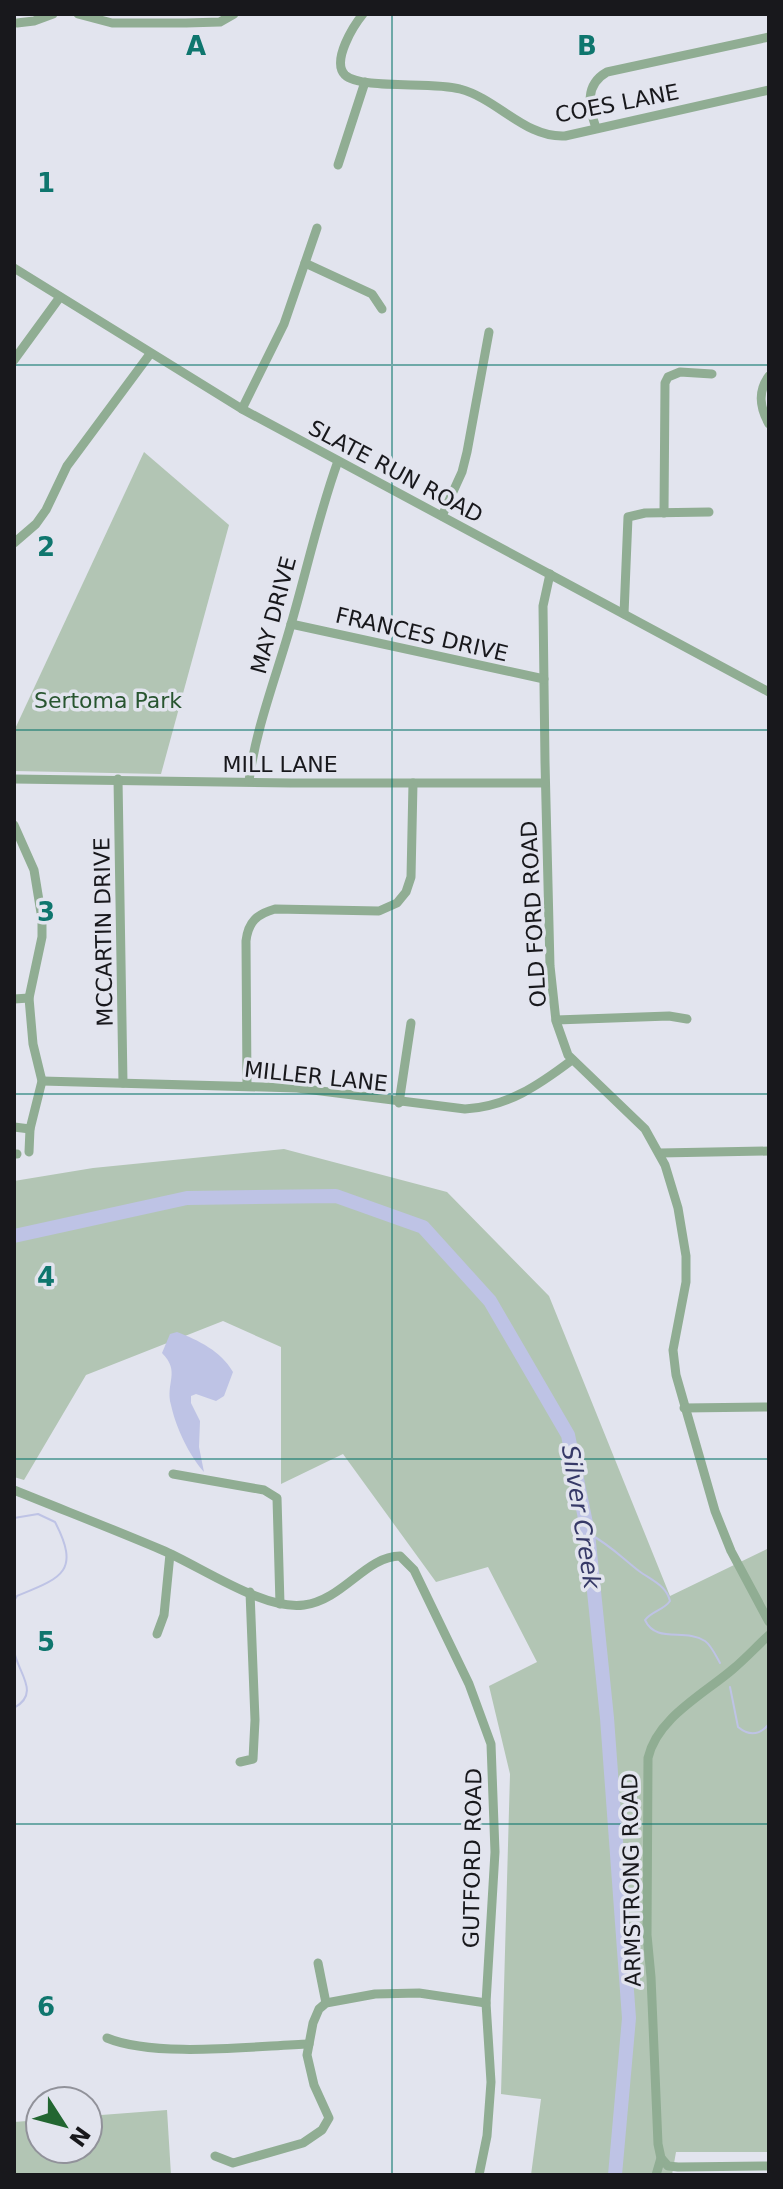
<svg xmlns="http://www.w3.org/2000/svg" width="783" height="2189" font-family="'DejaVu Sans',sans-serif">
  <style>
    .green { fill: #b2c5b4 }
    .water { fill: #bec3e5 }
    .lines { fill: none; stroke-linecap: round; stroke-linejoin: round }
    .stream { stroke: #bec3e5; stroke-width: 2 }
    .river { stroke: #bec3e5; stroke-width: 14 }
    .minor { stroke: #90ad93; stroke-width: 9 }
    .grid { fill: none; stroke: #0f766e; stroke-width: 2; stroke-opacity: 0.55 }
    .labels { text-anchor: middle; stroke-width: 7; stroke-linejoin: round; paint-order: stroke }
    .street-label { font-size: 22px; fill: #18181c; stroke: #e2e4ee }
    .park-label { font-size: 22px; fill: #285530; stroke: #e2e4ee }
    .water-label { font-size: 24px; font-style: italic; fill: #363967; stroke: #e2e4ee }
    .grid-label { font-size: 26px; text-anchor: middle; font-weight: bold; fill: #0f766e; stroke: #e2e4ee; stroke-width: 7; stroke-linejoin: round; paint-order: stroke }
  </style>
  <rect width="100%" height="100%" fill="#e2e4ee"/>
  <g class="green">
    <polygon points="144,452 229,525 161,774 14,771 14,731"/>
    <polygon points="284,1149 447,1192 549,1296 670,1596 769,1548 769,2152 676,2152 672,2175 531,2175 541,2099 501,2094 510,1774 489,1686 537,1662 488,1567 436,1582 343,1454 281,1484 281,1347 223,1321 86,1375 24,1480 14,1477 14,1181 93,1168"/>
    <polygon points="167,2110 171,2175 14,2175 14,2122 40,2120 40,2149 88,2149 88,2116"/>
  </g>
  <path class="water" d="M177 1332C198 1340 221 1351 233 1372L224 1396 216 1401 196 1394 191 1396V1403L200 1421 199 1447 204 1472C189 1455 176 1428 171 1405 165 1383 181 1372 162 1353L170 1334Z"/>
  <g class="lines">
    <g class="stream">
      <path d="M14 1518 38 1514 55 1522C81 1572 61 1578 17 1596L14 1601"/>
      <path d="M588 1533C610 1545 620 1556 639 1571 651 1580 666 1585 670 1601 664 1610 652 1611 645 1620 656 1644 685 1628 705 1641 711 1645 716 1656 720 1663"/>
      <path d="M14 1651C18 1673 41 1693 14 1708"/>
      <path d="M730 1687 738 1727C749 1736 759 1736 769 1724"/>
    </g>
    <polyline class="river" points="14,1236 187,1198 336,1196 423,1227 490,1301 568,1435 588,1533 607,1718 629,2018 615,2175"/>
    <g class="minor">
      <polyline points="78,14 112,23 186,23 220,22 234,14"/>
      <path d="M363 14C354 25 331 61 345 75 361 90 434 81 460 89 498 99 525 138 565 136L769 90"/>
      <polyline points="17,23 34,21 53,14"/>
      <path d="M596 128C589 107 584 85 607 72L769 37"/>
      <polyline points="338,165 365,82"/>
      <polyline points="305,263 372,294 382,309"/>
      <polyline points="14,268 242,409 769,692"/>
      <polyline points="14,360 60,297"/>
      <path d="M769 376C757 392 760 408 769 424"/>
      <polyline points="242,409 284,324 317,228"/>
      <polyline points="664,513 665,383 668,377 680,372 712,374"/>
      <polyline points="442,516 462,472 467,452 489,332"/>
      <polyline points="14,543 36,524 46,510 67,466 150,354"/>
      <polyline points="550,574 543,606 545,762 550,966 556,1021 568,1055 645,1129 665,1165 678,1208 686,1256 686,1282 673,1350 676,1375 715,1511 731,1551 769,1622"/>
      <polyline points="624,614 628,517 645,513 709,512"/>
      <polyline points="291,624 544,679"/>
      <polyline points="14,779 291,783 545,783"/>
      <polyline points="118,779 123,1083"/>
      <path d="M249 781C255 733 273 685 287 638 305 579 317 519 338 461"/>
      <polyline points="14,825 34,870 42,919 42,937 29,998 33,1044 42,1081 30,1129 29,1152"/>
      <polyline points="14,999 29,998"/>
      <polyline points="556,1020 669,1016 687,1019"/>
      <path d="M42 1081 297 1088 465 1109C507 1107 539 1085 572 1060"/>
      <path d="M247 1085 246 941C248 922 257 914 275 909L379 911 397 903 406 892 411 877 413 783"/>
      <polyline points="399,1103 411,1023"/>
      <polyline points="14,1127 30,1129"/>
      <polyline points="660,1153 769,1151"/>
      <polyline points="14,1154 17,1154"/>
      <polyline points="684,1408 769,1407"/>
      <polyline points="173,1474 264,1490 277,1498 280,1604"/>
      <path d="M14 1490C63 1510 113 1529 162 1550 200 1566 264 1611 304 1605 343 1600 366 1556 400 1556L414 1570 469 1684 491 1744 495 1852 486 2003 491 2082 487 2136 479 2175"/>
      <polyline points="157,1634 164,1615 170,1554"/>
      <polyline points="240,1762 253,1759 255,1720 250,1592"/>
      <polyline points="318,1963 326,2003"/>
      <path d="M107 2038C155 2058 254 2046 309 2044"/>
      <polyline points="215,2156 233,2163 303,2143 322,2130 329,2118 314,2085 307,2055 313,2023 319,2009 326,2003 375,1994 419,1993 486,2003"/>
      <polyline points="661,2158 668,2166 678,2167 769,2166"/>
      <path d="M656 2175 661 2158 658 2144 651 1977 647 1935 648 1758C657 1718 704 1694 733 1669 745 1659 757 1646 769 1635"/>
    </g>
  </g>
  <path class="grid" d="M392 14V2175M14 365H769M14 730H769M14 1094H769M14 1459H769M14 1824H769"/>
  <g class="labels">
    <g class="street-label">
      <text transform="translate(617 103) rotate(-11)" y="8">COES LANE</text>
      <text transform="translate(396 471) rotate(28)" y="8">SLATE RUN ROAD</text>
      <text transform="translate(273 615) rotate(-75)" y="8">MAY DRIVE</text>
      <text transform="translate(422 634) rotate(13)" y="8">FRANCES DRIVE</text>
      <text x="280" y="772">MILL LANE</text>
      <text transform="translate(533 914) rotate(-93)" y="8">OLD FORD ROAD</text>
      <text transform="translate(103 932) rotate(-91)" y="8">MCCARTIN DRIVE</text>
      <text transform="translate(316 1076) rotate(6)" y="8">MILLER LANE</text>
      <text transform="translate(472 1858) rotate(-89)" y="8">GUTFORD ROAD</text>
      <text transform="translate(631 1880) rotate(-91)" y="8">ARMSTRONG ROAD</text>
    </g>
    <g class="park-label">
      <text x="108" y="708">Sertoma Park</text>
    </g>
    <g class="water-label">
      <text transform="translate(581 1517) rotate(81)" y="8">Silver Creek</text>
    </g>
  </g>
  <g class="grid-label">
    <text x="196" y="55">A</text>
    <text x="587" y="55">B</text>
    <text x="46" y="192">1</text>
    <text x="46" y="556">2</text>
    <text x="46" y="921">3</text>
    <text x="46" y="1286">4</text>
    <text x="46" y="1651">5</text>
    <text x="46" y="2016">6</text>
  </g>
  <rect width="783" height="2189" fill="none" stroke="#18181c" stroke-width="32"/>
  <g transform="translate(64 2125) rotate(126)"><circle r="38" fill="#e2e4ee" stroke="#91929a" stroke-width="2"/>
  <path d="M0-6L14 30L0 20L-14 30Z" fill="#226631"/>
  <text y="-12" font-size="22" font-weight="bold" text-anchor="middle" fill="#18181c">N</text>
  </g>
</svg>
